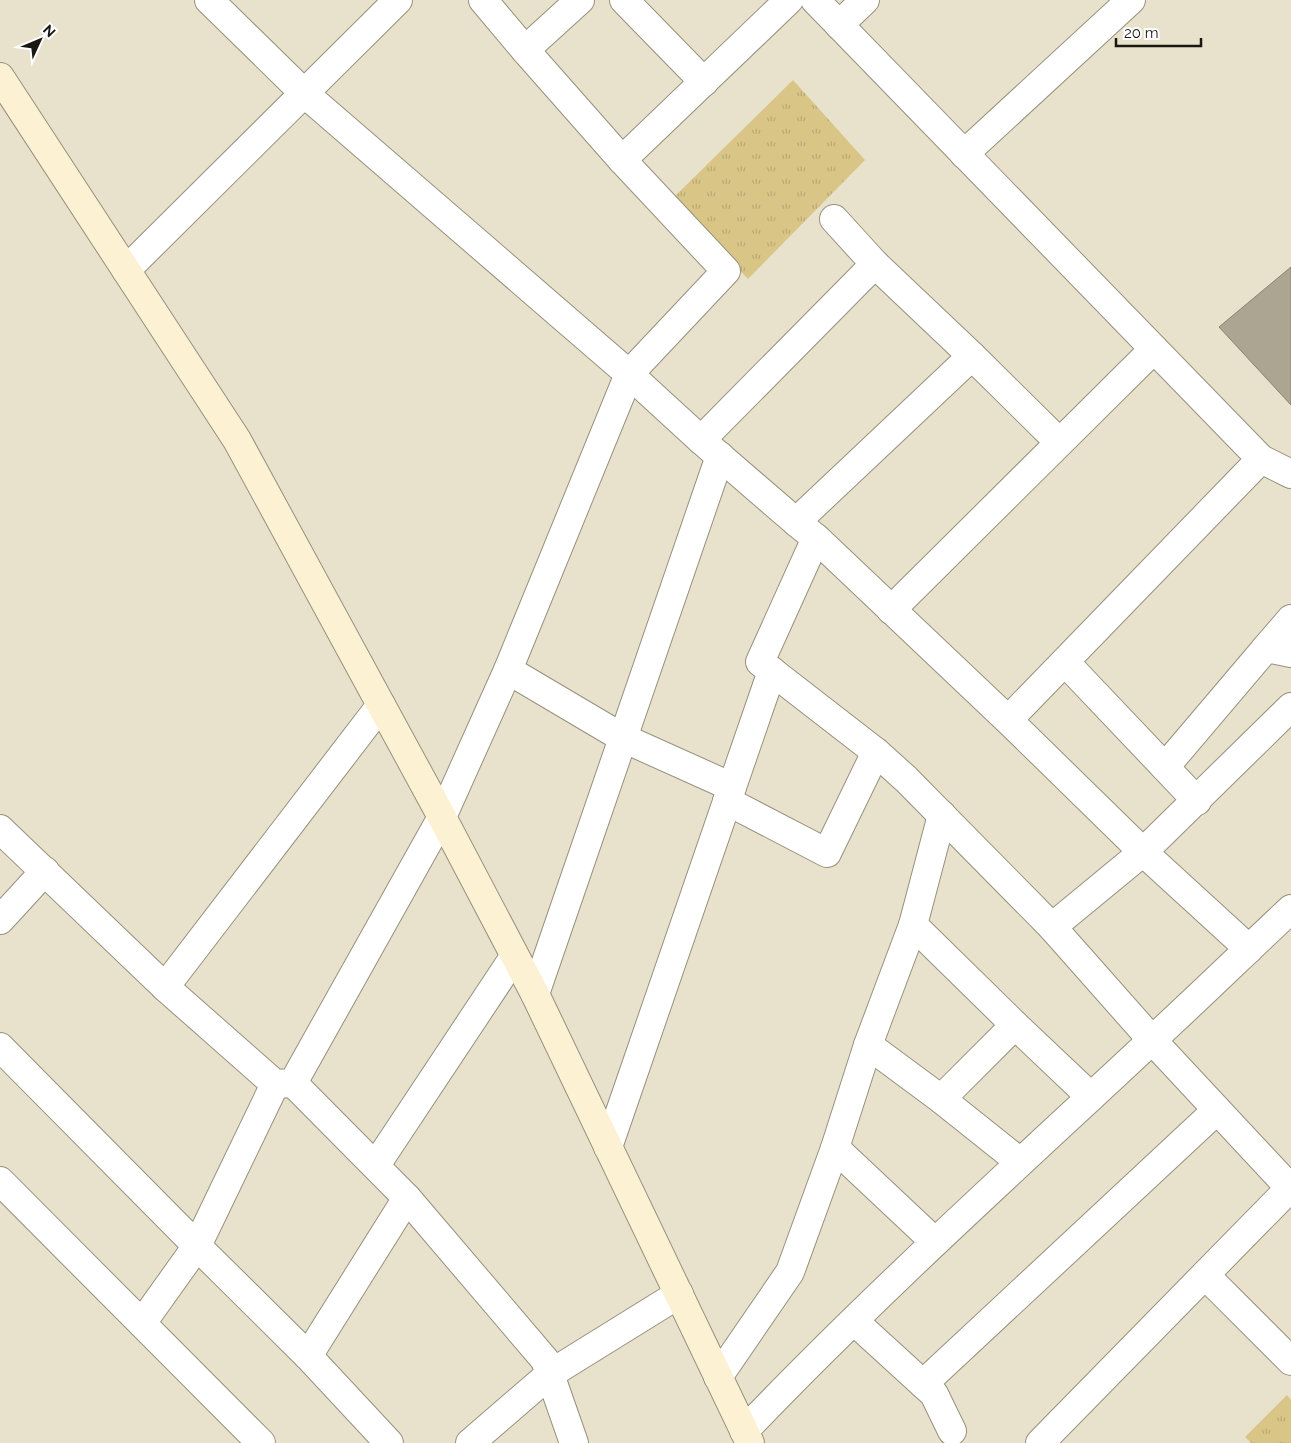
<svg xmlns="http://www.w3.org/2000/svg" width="1291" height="1443" font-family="Raleway,sans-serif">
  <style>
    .park { fill: url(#park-tufts) }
    .building { fill: #aba592; stroke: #898471 }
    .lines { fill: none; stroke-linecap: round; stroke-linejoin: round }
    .minor-casing { stroke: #96907d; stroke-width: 30 }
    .secondary-casing { stroke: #96907d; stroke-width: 30 }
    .minor { stroke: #fff; stroke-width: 28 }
    .secondary { stroke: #fcf2d3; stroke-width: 28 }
  </style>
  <defs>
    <pattern id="park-tufts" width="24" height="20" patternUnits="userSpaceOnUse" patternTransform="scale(1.25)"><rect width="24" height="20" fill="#d9c687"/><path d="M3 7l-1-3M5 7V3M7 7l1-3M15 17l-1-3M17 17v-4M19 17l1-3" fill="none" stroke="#baa974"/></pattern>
  </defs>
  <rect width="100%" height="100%" fill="#e8e2cd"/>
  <g class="park">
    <polygon points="793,80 865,160 748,279 671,200"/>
    <polygon points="1287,1395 1291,1400 1291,1443 1251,1443 1245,1437"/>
  </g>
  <polygon class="building" points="1291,267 1291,405 1219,327"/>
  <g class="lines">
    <g class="minor-casing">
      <g id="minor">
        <polyline points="209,0 304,93 629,374 701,440 796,522 816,538 1008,720 1143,852 1249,949"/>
        <polyline points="483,0 525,50 622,160"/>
        <polyline points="624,0 704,82"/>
        <polyline points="815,0 1261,459 1291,474"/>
        <polyline points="839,25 865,0"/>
        <polyline points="525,50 580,0"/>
        <polyline points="964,154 1131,0"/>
        <polyline points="834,219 875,264 972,356 1059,442"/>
        <polyline points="126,270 398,0"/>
        <polyline points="701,440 875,264"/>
        <polyline points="796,522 972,356"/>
        <polyline points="816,538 760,662 876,752 906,779 1052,927 1152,1040 1290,1188"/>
        <polyline points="891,610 1154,349"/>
        <polyline points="1266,648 1291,619"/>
        <polyline points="1065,662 1197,801"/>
        <polyline points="508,670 623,738 732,787"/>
        <polyline points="1008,720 1261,459"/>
        <polyline points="1165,767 1266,648 1291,653"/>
        <polyline points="727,801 827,853 876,752"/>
        <polyline points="942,815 913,925 1015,1025 1091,1097"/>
        <polyline points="0,829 165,987 275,1084 293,1083 442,817 508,670 629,374 726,271 622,160 789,0"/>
        <polyline points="0,920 45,871"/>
        <polyline points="1052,927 1143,852 1291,707"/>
        <polyline points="165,987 381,705"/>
        <polyline points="535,994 720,456"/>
        <polyline points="868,1045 913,925"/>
        <polyline points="0,1047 197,1246 308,1356 389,1443"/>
        <polyline points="293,1083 407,1198 308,1356"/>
        <polyline points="941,1099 1015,1025"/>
        <polyline points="608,1147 772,671"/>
        <polyline points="376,1165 514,957"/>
        <polyline points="0,1181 261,1443"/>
        <polyline points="407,1198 545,1360 574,1443"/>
        <polyline points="935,1242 835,1148 868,1045 941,1099 1020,1162"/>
        <polyline points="1205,1275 1291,1361"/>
        <polyline points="854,1321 923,1384"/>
        <polyline points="142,1323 197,1246 275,1084"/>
        <polyline points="718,1377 790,1272 835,1148"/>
        <path d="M744 1431C874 1295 1013 1170 1150 1042 1198 998 1244 953 1291 909"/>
        <polyline points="952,1431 934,1394 923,1384 1217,1110"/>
        <polyline points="470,1443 550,1374 679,1294"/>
        <polyline points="1040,1443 1290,1188 1291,1189"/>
      </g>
    </g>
    <g class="secondary-casing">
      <polyline id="secondary" points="0,77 237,440 442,817 535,994 750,1443"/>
    </g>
    <use href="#minor" class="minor"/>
    <use href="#secondary" class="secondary"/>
  </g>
  <g transform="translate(40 40) rotate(46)" stroke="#ffffff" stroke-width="4" paint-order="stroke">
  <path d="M0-4L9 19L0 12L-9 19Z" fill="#191710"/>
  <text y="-8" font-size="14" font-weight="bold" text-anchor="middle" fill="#191710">N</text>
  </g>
  <path d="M1116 38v8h85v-8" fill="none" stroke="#191710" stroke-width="2.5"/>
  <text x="1124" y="38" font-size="15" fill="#191710" stroke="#ffffff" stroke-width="4" paint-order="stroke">20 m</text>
</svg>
